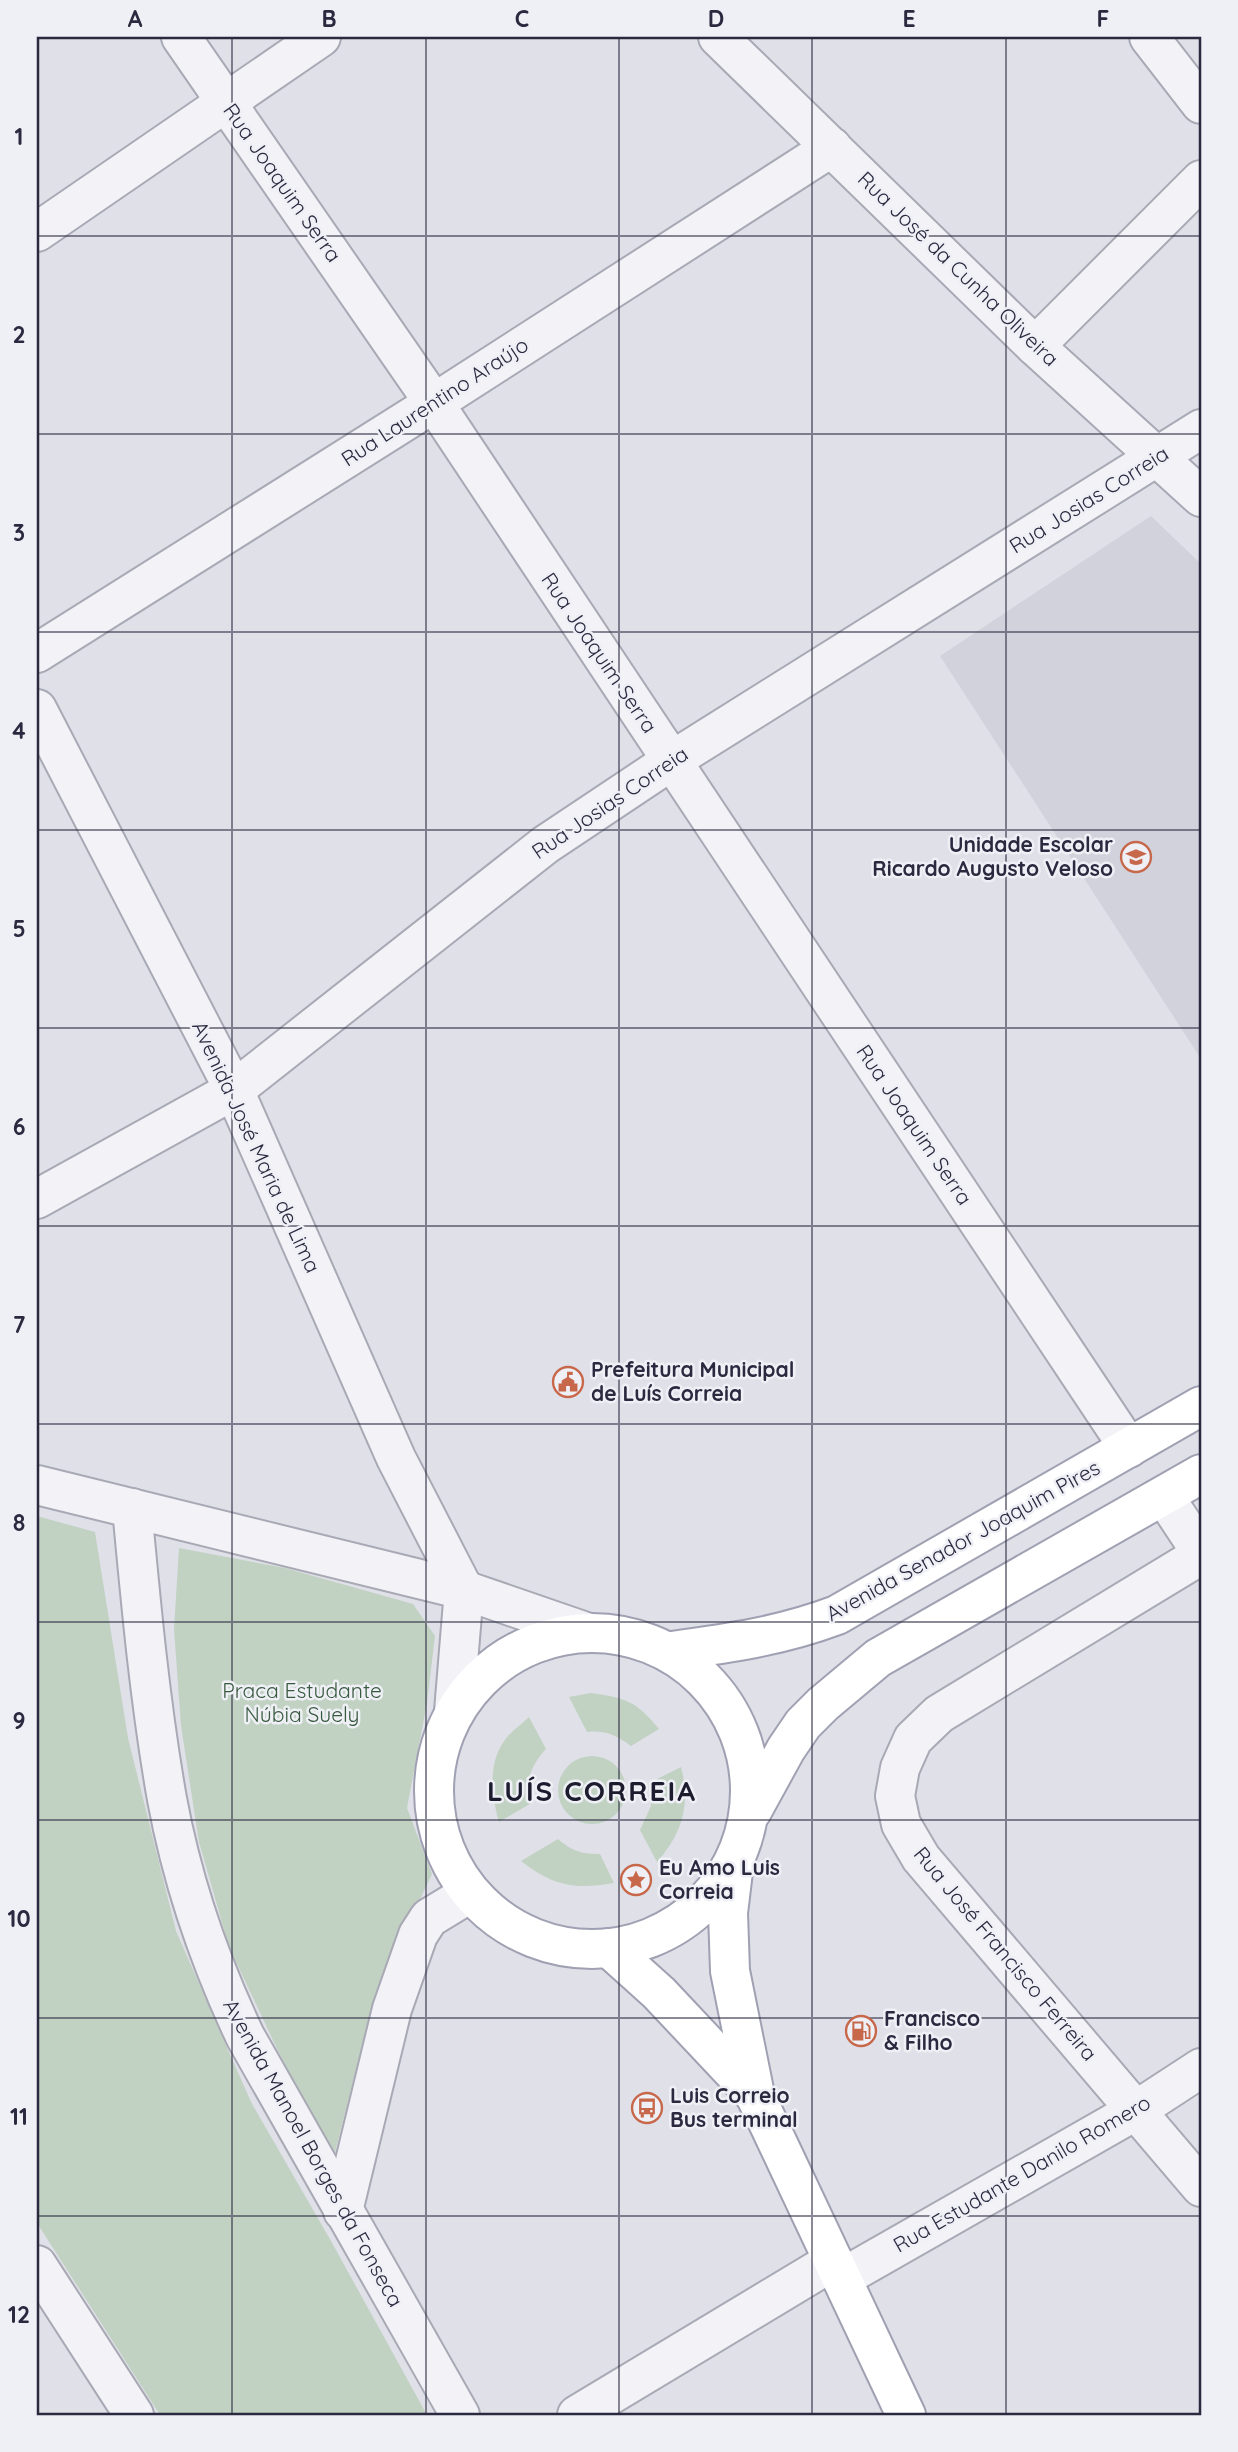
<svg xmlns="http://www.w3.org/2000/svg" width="1238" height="2452" font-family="Quicksand,sans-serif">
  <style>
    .built { fill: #d2d2dd }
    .green { fill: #c1d2c3 }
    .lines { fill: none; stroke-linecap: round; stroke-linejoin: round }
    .minor-casing { stroke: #a9a9b5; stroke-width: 42 }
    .major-casing { stroke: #a0a0b3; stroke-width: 42 }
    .minor { stroke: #f2f2f7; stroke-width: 38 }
    .major { stroke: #fff; stroke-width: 38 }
    .grid { fill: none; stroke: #2a293f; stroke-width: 2; stroke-opacity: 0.55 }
    .labels { text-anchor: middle; stroke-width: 5; stroke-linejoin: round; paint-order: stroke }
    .street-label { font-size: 21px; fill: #2a293f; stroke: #efeff6 }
    .poi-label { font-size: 21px; font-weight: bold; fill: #2a293f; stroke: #efeff6; text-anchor: start }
    .park-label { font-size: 21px; fill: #37593e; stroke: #efeff6 }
    .district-label { font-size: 28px; font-weight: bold; letter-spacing: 2px; fill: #1c1c2f; stroke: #efeff6 }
    .neatline { fill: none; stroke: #2a293f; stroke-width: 2.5 }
    .grid-label { font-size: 23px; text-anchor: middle; font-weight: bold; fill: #2a293f }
  </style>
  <rect width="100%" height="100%" fill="#e0e0e8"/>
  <polygon class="built" points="1151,516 1201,564 1201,1059 940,656"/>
  <g class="green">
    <polygon points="37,1516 95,1532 128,1738 176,1931 251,2102 331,2241 427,2415 160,2415 37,2223"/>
    <polygon points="179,1548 285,1568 413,1604 435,1636 427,1703 407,1808 432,1874 376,1992 334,2156 279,2053 229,1947 199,1842 181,1726 174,1629"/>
    <path d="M591 1693C626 1698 636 1701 659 1729L631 1746C616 1735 605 1730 587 1732L569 1697Z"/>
    <path d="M529 1717 546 1749C531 1765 524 1783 530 1804L499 1822C491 1794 487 1760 508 1736 514 1729 523 1723 529 1717Z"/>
    <circle cx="592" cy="1790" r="34"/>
    <path d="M681 1767C691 1806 682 1833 657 1862L640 1830 651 1806V1782Z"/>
    <path d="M558 1839C572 1851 581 1854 600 1854L614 1883C575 1890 553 1886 521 1861Z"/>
  </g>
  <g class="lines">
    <g class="minor-casing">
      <g id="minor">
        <polyline points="181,37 434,403 1129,1448"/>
        <polyline points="718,37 1035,346 1201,497"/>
        <polyline points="1149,37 1201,104"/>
        <polyline points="37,232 321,37"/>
        <polyline points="1035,346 1201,180"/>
        <polyline points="37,653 434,403 832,147"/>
        <polyline points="37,709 234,1090 396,1458 464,1590"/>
        <polyline points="37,1199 234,1090 545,845 671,761 1201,429"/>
        <polyline points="37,1485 464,1590 589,1633"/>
        <polyline points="1164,1496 1201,1552"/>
        <path d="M132 1508C141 1605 150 1703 167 1799 182 1880 210 1962 245 2036L460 2415"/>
        <polyline points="1201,1555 939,1714 913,1739 900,1768 895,1796 901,1824 921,1858 1201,2187"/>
        <polyline points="454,1711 464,1590"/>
        <polyline points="343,2211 392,2009 418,1935 429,1918 470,1893"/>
        <polyline points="37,2265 134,2415"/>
        <polyline points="842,2278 1135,2111 1201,2068"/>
        <polyline points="577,2415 833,2261"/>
      </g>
    </g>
    <g class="major-casing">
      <g id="major">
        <circle cx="592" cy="1791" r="158"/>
        <path d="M672 1651C731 1643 781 1636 837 1615L1201 1406"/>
        <polyline points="752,1811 786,1749 803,1724 823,1704 878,1658 1201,1474"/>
        <polyline points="734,1863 728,1913 730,1971 755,2095 906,2415"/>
        <polyline points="609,1948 659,1993 755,2095"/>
      </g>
    </g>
    <use href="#minor" class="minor"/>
    <use href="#major" class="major"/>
  </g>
  <path class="grid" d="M232 37V2415M426 37V2415M619 37V2415M812 37V2415M1006 37V2415M37 236H1201M37 434H1201M37 632H1201M37 830H1201M37 1028H1201M37 1226H1201M37 1424H1201M37 1622H1201M37 1820H1201M37 2018H1201M37 2216H1201"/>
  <defs>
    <g id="school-ring" transform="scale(1.575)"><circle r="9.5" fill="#efeff6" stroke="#c7684b" stroke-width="1.5"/><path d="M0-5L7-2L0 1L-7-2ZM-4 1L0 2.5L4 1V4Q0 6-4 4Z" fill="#c7684b"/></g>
    <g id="civic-ring" transform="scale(1.575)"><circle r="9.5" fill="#efeff6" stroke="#c7684b" stroke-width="1.5"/><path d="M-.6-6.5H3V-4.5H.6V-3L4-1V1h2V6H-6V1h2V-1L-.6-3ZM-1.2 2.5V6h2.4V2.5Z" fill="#c7684b"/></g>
    <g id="sight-ring" transform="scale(1.575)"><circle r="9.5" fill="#efeff6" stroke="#c7684b" stroke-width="1.5"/><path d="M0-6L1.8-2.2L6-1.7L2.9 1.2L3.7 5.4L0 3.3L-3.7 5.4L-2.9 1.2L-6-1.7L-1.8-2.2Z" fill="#c7684b"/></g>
    <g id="fuel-ring" transform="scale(1.575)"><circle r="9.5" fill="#efeff6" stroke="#c7684b" stroke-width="1.5"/><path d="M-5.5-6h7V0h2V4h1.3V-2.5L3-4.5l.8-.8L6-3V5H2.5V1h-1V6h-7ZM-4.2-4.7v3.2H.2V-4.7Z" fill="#c7684b"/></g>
    <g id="bus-ring" transform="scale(1.575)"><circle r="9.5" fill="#efeff6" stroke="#c7684b" stroke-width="1.5"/><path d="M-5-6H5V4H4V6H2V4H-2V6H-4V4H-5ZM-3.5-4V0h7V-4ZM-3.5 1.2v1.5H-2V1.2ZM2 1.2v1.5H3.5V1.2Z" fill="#c7684b"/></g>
  </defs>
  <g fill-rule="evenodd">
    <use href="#school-ring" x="1136" y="857"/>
    <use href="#civic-ring" x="568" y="1382"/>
    <use href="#sight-ring" x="636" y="1880"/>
    <use href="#fuel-ring" x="861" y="2031"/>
    <use href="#bus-ring" x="647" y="2108"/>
  </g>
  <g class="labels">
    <g class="street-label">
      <text transform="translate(282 183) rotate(55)" y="7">Rua Joaquim Serra</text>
      <text transform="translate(958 269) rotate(44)" y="7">Rua José da Cunha Oliveira</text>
      <text transform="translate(435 402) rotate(-33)" y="7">Rua Laurentino Araújo</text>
      <text transform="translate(1089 500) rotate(-32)" y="7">Rua Josias Correia</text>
      <text transform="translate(599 653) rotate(56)" y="7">Rua Joaquim Serra</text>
      <text transform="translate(610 803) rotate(-34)" y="7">Rua Josias Correia</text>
      <text transform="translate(914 1125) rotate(56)" y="7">Rua Joaquim Serra</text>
      <text transform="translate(256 1147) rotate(65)" y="7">Avenida José Maria de Lima</text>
      <text transform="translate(963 1541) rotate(-29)" y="7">Avenida Senador Joaquim Pires</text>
      <text transform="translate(1005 1954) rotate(50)" y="7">Rua José Francisco Ferreira</text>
      <text transform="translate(313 2153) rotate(61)" y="7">Avenida Manoel Borges da Fonseca</text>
      <text transform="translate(1022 2174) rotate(-30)" y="7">Rua Estudante Danilo Romero</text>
    </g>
    <g class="poi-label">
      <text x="1113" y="852" text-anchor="end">Unidade Escolar<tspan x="1113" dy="24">Ricardo Augusto Veloso</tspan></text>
      <text x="591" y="1377">Prefeitura Municipal<tspan x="591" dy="24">de Luís Correia</tspan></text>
      <text x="659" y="1875">Eu Amo Luis<tspan x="659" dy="24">Correia</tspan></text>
      <text x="884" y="2026">Francisco<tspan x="884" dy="24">&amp; Filho</tspan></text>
      <text x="670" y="2103">Luis Correio<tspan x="670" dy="24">Bus terminal</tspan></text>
    </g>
    <g class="park-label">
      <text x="302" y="1698">Praca Estudante<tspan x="302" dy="24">Núbia Suely</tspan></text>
    </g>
    <g class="district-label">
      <text x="592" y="1801">LUÍS CORREIA</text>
    </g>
  </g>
  <rect width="1238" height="2452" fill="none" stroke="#efeff6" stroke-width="77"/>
  <rect x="38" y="38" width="1162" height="2376" class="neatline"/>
  <g class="grid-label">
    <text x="135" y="27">A</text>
    <text x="329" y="27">B</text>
    <text x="522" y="27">C</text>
    <text x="716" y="27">D</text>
    <text x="909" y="27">E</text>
    <text x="1103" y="27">F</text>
    <text x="19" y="145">1</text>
    <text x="19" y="343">2</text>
    <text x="19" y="541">3</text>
    <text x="19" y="739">4</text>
    <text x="19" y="937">5</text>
    <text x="19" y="1135">6</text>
    <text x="19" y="1333">7</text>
    <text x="19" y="1531">8</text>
    <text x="19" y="1729">9</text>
    <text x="19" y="1927">10</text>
    <text x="19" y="2125">11</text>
    <text x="19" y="2323">12</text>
  </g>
</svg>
